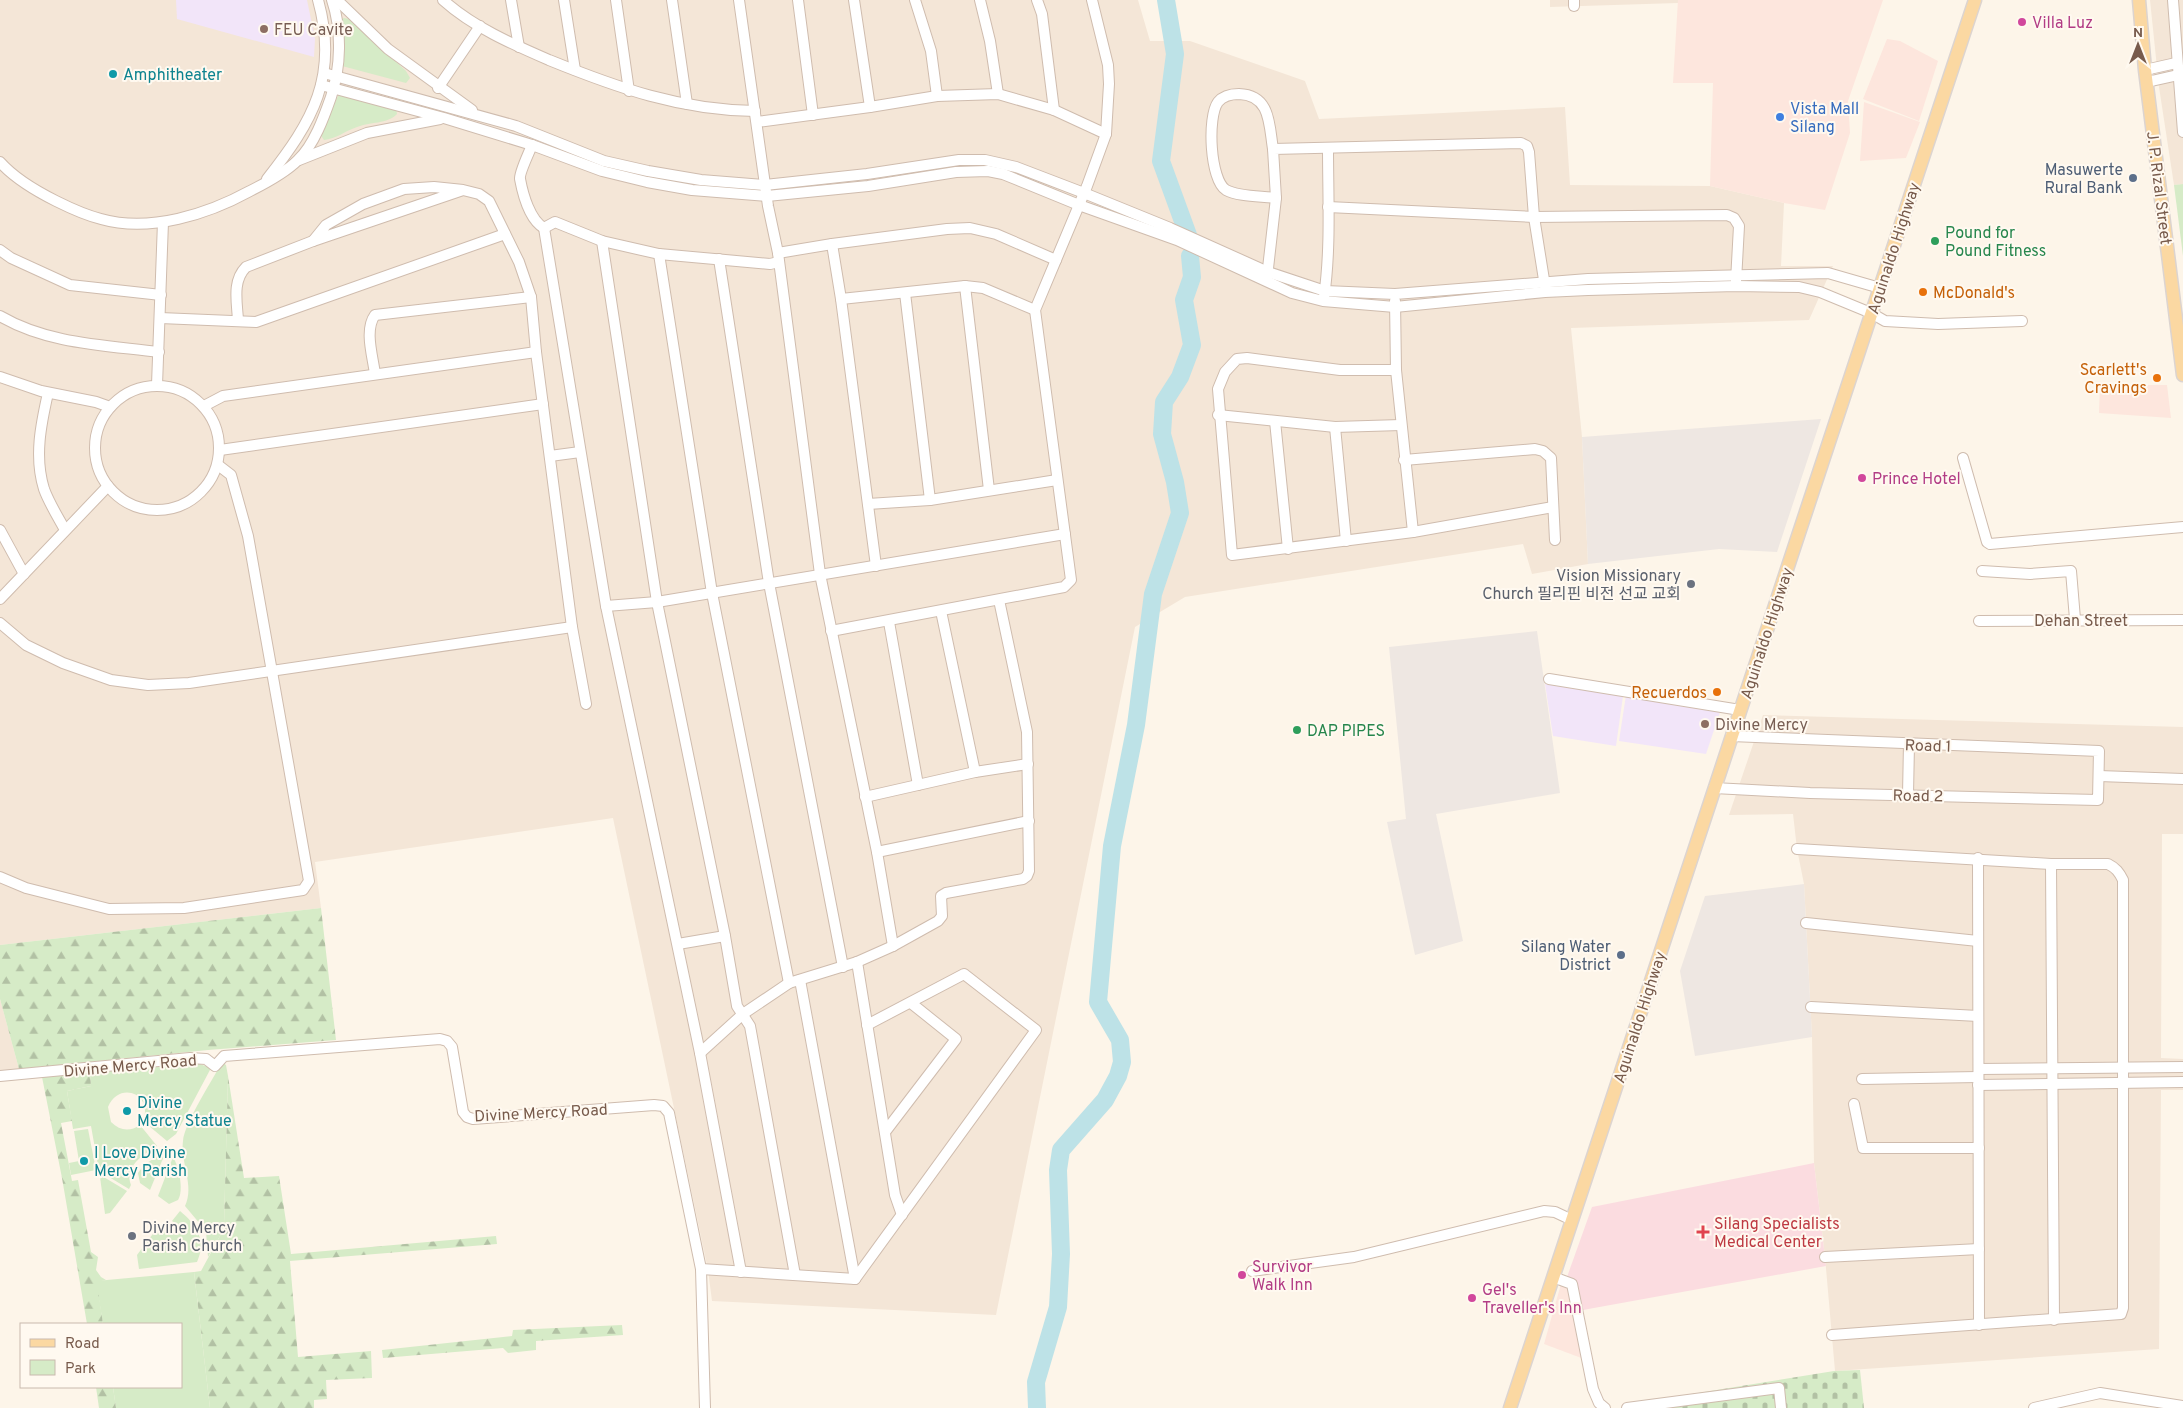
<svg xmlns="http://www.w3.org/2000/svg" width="2183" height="1408" font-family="Overpass,'Noto Sans KR',sans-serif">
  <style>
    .residential { fill: #f4e6d7 }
    .commercial { fill: #fde6dd }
    .industrial { fill: #eee7e2 }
    .education { fill: #f2e5f9 }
    .medical { fill: #fbdce0 }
    .green { fill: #d6ebc7 }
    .forest { fill: url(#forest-firs) }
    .cemetery { fill: url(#cemetery-stones) }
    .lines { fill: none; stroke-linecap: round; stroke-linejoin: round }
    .river { stroke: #bde2e7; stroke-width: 18 }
    .minor-casing { stroke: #cfbcae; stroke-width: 12 }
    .major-casing { stroke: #dcd4d0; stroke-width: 15 }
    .minor { stroke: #fff; stroke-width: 10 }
    .major { stroke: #fbd8a2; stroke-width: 12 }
    .hotel-dot { fill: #d1479c; stroke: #fff9f0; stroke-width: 2 }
    .education-dot { fill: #8d6e63; stroke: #fff9f0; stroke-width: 2 }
    .culture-dot { fill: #0f9aa8; stroke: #fff9f0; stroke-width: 2 }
    .shop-dot { fill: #3f7fe0; stroke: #fff9f0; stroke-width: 2 }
    .service-dot { fill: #5c6f8a; stroke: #fff9f0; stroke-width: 2 }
    .leisure-dot { fill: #2e9e5b; stroke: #fff9f0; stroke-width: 2 }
    .food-dot { fill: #e8710a; stroke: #fff9f0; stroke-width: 2 }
    .worship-dot { fill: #6b7280; stroke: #fff9f0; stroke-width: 2 }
    .health-dot { fill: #e0444e; stroke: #fff9f0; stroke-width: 2 }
    .labels { text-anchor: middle; stroke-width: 4; stroke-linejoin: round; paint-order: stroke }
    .hotel-label { font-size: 16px; fill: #b23c85; stroke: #fff9f0; text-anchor: start }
    .education-label { font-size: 16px; fill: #785e54; stroke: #fff9f0; text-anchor: start }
    .culture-label { font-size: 16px; fill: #0d838f; stroke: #fff9f0; text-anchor: start }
    .shop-label { font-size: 16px; fill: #366cbe; stroke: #fff9f0; text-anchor: start }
    .service-label { font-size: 16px; fill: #4e5e75; stroke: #fff9f0; text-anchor: end }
    .street-label { font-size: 16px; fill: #785b4c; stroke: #fff9f0 }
    .leisure-label { font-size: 16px; fill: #27864d; stroke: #fff9f0; text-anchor: start }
    .food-label { font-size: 16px; fill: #c56008; stroke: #fff9f0; text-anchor: end }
    .worship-label { font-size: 16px; fill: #5b616d; stroke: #fff9f0; text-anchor: end }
    .health-label { font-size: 16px; fill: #be3a42; stroke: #fff9f0; text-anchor: start }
  </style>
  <defs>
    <pattern id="forest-firs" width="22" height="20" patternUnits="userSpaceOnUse" patternTransform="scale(1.25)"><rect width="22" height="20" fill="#d6ebc7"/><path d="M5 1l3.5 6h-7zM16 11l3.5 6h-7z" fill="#b2c1a4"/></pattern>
    <pattern id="cemetery-stones" width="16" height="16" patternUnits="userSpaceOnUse" patternTransform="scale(1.25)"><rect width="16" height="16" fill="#d6ebc7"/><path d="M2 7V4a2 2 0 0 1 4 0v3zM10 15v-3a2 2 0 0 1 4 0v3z" fill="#b2c1a4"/></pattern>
  </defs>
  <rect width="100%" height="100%" fill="#fdf5e9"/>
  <g class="residential">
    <polygon points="0,0 1138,0 1150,41 1190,41 1305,81 1319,119 1565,107 1570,185 1710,186 1784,203 1781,266 1833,266 1809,320 1571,328 1582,437 1588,564 1532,574 1523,544 1185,597 1135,627 996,1315 712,1301 708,1270 613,818 315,862 321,908 0,945"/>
    <polygon points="1550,0 1678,0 1678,3 1550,7"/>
    <polygon points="2150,0 2183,0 2183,184 2174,185 2159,87"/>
    <polygon points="1763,715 2183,727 2183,834 2162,834 2161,1058 2183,1059 2183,1090 2161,1090 2159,1349 1835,1371 1825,1257 1814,1163 1812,1037 1804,884 1797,849 1793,814 1729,815"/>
    <polygon points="0,999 19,1069 0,1071"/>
  </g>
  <g class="commercial">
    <polygon points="1678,0 1883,0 1848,101 1850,133 1825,210 1784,203 1710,186 1713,83 1673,83"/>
    <polygon points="1887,39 1900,41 1938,61 1919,121 1863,99"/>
    <polygon points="1864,102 1920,122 1906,158 1860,161"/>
    <polygon points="2100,385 2167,385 2171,418 2099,413"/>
    <polygon points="1561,1284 1568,1286 1584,1359 1544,1344"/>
  </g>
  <g class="industrial">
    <polygon points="1821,419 1777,552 1719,549 1588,564 1582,437"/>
    <polygon points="1537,631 1560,793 1436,814 1463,941 1415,955 1387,822 1406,819 1389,647"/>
    <polygon points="1804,884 1812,1037 1695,1056 1680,971 1705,896"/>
  </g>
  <g class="education">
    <polygon points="176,0 307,0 315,39 314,57 177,19"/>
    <polygon points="1545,684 1623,696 1616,746 1553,736"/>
    <polygon points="1626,695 1721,709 1706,754 1619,741"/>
  </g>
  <polygon class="medical" points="1814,1163 1826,1266 1583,1310 1578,1290 1567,1277 1592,1207"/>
  <g class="green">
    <polygon points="344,18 349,19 406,71 410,78 406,83 342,66 341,20"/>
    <path d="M340 92 396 108 397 114C388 124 369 122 357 127 345 131 336 139 324 140L320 134Z"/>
    <polygon points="2183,184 2183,256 2174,185"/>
    <path d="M222 1062 226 1065 228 1076 224 1225 220 1236 208 1257 206 1231 185 1206C195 1186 180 1162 183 1141 184 1124 213 1079 222 1062Z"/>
    <path d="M197 1063 211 1068 176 1134 167 1141 143 1121C154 1094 119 1080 108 1107L111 1122C120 1131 130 1132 140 1125L157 1146C143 1155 124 1166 131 1185L129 1189 99 1171 91 1126 73 1129 67 1091 91 1086 90 1073Z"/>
    <polygon points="88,1129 96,1170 71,1175 69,1163 79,1161 74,1131"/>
    <polygon points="162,1153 165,1153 164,1156 150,1190 140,1183 138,1173 144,1165"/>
    <path d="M173 1157C179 1167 184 1190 178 1200L169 1204 158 1196Z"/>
    <polygon points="102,1176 127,1191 110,1213 105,1214 100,1177"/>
    <path d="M180 1211C197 1225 207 1241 197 1262L139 1269 137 1255 155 1231 162 1235 165 1232 171 1235 178 1225 172 1221Z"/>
    <polygon points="194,1272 210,1408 116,1408 113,1387 181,1387 181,1324 103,1324 96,1281"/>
  </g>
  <g class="forest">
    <polygon points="321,908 336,1040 208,1050 19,1069 0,999 0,945"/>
    <polygon points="90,1073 91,1086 67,1091 72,1121 61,1123 72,1181 78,1180 91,1252 98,1257 96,1270 101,1277 106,1280 97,1282 103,1324 87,1324 62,1178 42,1077"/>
    <polygon points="228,1076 244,1178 279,1176 291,1254 496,1236 497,1244 290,1261 298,1357 371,1351 372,1378 326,1380 327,1399 314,1400 314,1408 210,1408 194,1272 201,1271 220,1236 224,1225"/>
    <polygon points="622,1325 623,1335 536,1341 536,1350 508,1353 503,1348 383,1358 382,1350 512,1336 513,1330"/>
    <polygon points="96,1387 113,1387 116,1408 99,1408"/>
  </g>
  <polygon class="cemetery" points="1860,1370 1864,1408 1669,1408 1667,1398 1834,1371"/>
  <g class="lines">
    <g class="river">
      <polyline points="1166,0 1175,54 1161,161 1188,235"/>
      <polyline points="1037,1408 1036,1382 1058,1307 1061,1254 1058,1170 1061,1150 1105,1100 1118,1076 1122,1062 1120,1040 1098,1002 1112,846 1136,725 1153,594 1180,513 1175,482 1162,434 1164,402 1180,377 1192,345 1184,300 1192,277 1190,256"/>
    </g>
    <g class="minor-casing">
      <g id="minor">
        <polyline points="337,0 388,49 472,110"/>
        <path d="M443 0C473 27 512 44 549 60 618 88 680 110 755 111"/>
        <polyline points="511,0 519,47"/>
        <polyline points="564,0 575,70"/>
        <polyline points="616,0 629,91"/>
        <polyline points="672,0 687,104"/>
        <polyline points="739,0 768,206 778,253 820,574 877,852 893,946"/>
        <polyline points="798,0 813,115"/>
        <polyline points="854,0 870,107"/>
        <polyline points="915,0 931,51 937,96"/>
        <polyline points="980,0 990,41 998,94"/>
        <polyline points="1037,0 1042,14 1054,110"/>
        <polyline points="1574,0 1574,6"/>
        <polyline points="2173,0 2183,132"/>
        <polyline points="2145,70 2176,63"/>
        <polyline points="324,73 516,126 604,161 648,171 701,180 765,185 867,174 959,160 985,160 1016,167 1084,193 1170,228 1268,272 1325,291 1395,294 1588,279 1828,273 1880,288"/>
        <polyline points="2147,82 2182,74"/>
        <polyline points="321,85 444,118 532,145 602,171 647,182 692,190 767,196 868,186 956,172 988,171 1003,174 1079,205 1177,240 1292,293 1323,301 1395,307 1545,292 1588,290 1736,286 1799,287 1820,292 1871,313 1885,321 1938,324 2022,321"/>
        <polyline points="438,88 480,26"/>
        <polyline points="757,122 870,107 937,96 998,94 1054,110 1106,134"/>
        <path d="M532 145C529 153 519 173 520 179 523 195 530 220 544 228"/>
        <path d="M1273 149C1269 125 1271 95 1239 94 1232 94 1223 96 1218 102 1207 117 1210 180 1226 190 1239 197 1261 196 1276 198"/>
        <polyline points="299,160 367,133 440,119"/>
        <path d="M0 162C15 179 36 191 56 201 70 208 85 215 101 219 150 233 208 214 250 191 266 183 285 173 298 160 314 145 324 117 331 97 341 67 342 30 332 0"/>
        <path d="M267 179C313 121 339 76 318 0"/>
        <polyline points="463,190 313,241 326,225 363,204 404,189 434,187 463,190 479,194 489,201 519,262 531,297 536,352 572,627 586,704"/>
        <polyline points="1328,207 1534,217 1727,215 1734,218 1739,226 1736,281"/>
        <polyline points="544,228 606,606 700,1053 741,1272"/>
        <polyline points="544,228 555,222 602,241 659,254 770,264 779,262"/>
        <polyline points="602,241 657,602 725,936 737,1006 750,1026 795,1275"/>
        <polyline points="832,244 841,299 876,566"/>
        <polyline points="0,250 11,258 70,285 161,295"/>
        <polyline points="778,253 832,244 947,229 970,228 996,234 1056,260"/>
        <polyline points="659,254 712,593 789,983"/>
        <polyline points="719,259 769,583 843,967"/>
        <polyline points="1267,277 1276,198 1273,149 1521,143 1527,146 1529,152 1534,217 1545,286"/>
        <polyline points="965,286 989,490"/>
        <polyline points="905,293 930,500"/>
        <path d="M1324 297C1331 248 1328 197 1328 148"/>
        <polyline points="841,299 965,286 983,288 1035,310"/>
        <polyline points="1395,301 1396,370 1413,532"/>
        <path d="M0 316C48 344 104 345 159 352"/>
        <polyline points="160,318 256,322 505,234"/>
        <path d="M238 320C237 302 232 281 246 267L313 241"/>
        <polyline points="1396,370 1340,370 1247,358 1237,359 1225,372 1218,389 1232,555 1413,532 1553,507"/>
        <path d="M375 374C373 357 364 330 375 315L531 297"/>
        <polyline points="0,377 41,391 96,402 110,407"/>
        <polyline points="157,385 163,222"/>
        <circle cx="157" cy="448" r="62"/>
        <path d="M48 393C41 424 34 457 44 489 49 503 58 517 65 530"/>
        <polyline points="204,406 223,396 536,352"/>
        <polyline points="1218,415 1335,427 1401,425"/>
        <polyline points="1275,421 1288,549"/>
        <polyline points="1335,427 1346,541"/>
        <polyline points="220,450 543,404"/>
        <polyline points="550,456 580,452"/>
        <polyline points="1963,458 1987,542 1990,544 2183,527"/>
        <polyline points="1404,460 1535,449 1543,451 1551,458 1555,540"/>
        <polyline points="868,504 930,500 1057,480"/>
        <polyline points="0,530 24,574"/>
        <polyline points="1982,571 2030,574 2071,571 2075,619"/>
        <polyline points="0,599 108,486"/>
        <polyline points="606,606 657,602 1065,534"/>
        <polyline points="941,611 975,772"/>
        <polyline points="1979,621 2183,620"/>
        <polyline points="889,622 918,785"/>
        <polyline points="0,623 26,645 63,663 111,680 148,685 189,683 572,627"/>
        <polyline points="831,631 1064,587 1071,580 1035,310 1087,186 1106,134 1109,84 1108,65 1092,0"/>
        <polyline points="1549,679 1740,710"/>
        <polyline points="2099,776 2183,779"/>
        <polyline points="1714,788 1810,793 2098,800 2099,751 1731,736"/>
        <polyline points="1908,795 1909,744"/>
        <polyline points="865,797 975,772 1028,764"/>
        <path d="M1797 849 2051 864H2108C2116 868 2119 872 2123 880V1308L2121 1314 1832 1335"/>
        <polyline points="877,852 1029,821"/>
        <polyline points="1978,858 1979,1325"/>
        <polyline points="2051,864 2054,1320"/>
        <polyline points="0,877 26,888 109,909 184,908 303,890 309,881 248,536 231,475 218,465"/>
        <polyline points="1806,923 1978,941"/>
        <polyline points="678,944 725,936"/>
        <polyline points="857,962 895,1195 902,1215"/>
        <polyline points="800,980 855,1279"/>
        <polyline points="1811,1007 1978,1016"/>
        <polyline points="700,1053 743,1014 789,983 857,962 893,946 938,921 942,916 941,896 946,893 1023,879 1027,876 1029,871 1027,732 999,600"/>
        <polyline points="1979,1069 2183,1067"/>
        <polyline points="0,1076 190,1058 206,1059 215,1066 224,1056 440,1039 447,1041 452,1047 463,1112 467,1117 473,1119 654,1105 663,1106 669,1113 701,1269 705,1408"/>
        <polyline points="1862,1079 1978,1077"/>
        <polyline points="1978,1085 2183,1082"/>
        <polyline points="1854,1104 1863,1148 1979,1148"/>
        <polyline points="885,1132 956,1039 911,1003"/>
        <polyline points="1825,1257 1979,1249"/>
        <polyline points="701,1269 855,1279"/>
        <polyline points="1252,1271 1354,1257 1544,1211 1555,1212 1572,1220"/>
        <polyline points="1553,1277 1572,1284 1593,1389 1599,1403 1605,1408"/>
        <polyline points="855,1279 1036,1030 964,974 867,1025"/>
        <polyline points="1627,1408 1779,1388 1781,1408"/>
        <polyline points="2034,1408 2100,1393 2183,1406"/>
      </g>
    </g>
    <g class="major-casing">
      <g id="major">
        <polyline points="2139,0 2145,70 2183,375"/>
        <polyline points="1510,1408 1975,0"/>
      </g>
    </g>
    <use href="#minor" class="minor"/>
    <use href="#major" class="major"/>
  </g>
  <g class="hotel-dot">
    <circle cx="2022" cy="22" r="5"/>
    <circle cx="1862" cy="478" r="5"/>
    <circle cx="1242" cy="1275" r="5"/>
    <circle cx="1472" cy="1298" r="5"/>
  </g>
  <g class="education-dot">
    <circle cx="264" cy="29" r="5"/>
    <circle cx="1705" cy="724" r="5"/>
  </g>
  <g class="culture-dot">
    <circle cx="113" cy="74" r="5"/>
    <circle cx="127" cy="1111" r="5"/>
    <circle cx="84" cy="1161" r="5"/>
  </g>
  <circle class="shop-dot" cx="1780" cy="117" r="5"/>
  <g class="service-dot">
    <circle cx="2133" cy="178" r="5"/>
    <circle cx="1621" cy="955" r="5"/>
  </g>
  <g class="leisure-dot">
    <circle cx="1935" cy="241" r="5"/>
    <circle cx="1297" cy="730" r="5"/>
  </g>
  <g class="food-dot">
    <circle cx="1923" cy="292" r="5"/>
    <circle cx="2157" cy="378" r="5"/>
    <circle cx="1717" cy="692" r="5"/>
  </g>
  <g class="worship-dot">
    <circle cx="1691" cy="584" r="5"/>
    <circle cx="132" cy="1236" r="5"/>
  </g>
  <path class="health-dot" d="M1700.5 1224.5h5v5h5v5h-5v5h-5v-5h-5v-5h5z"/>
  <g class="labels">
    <g class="hotel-label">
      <text x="2032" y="28">Villa Luz</text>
      <text x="1872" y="484">Prince Hotel</text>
      <text x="1252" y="1272">Survivor<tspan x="1252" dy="18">Walk Inn</tspan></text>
      <text x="1482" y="1295">Gel's<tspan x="1482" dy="18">Traveller's Inn</tspan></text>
    </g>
    <g class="education-label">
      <text x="274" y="35">FEU Cavite</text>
      <text x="1715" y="730">Divine Mercy</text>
    </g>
    <g class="culture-label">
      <text x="123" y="80">Amphitheater</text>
      <text x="137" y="1108">Divine<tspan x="137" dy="18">Mercy Statue</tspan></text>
      <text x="94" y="1158">I Love Divine<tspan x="94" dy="18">Mercy Parish</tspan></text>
    </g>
    <g class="shop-label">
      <text x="1790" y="114">Vista Mall<tspan x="1790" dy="18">Silang</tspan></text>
    </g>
    <g class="service-label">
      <text x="2123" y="175">Masuwerte<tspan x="2123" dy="18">Rural Bank</tspan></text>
      <text x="1611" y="952">Silang Water<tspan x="1611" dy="18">District</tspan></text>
    </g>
    <g class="street-label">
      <text transform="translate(2160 188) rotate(83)" y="6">J. P. Rizal Street</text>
      <text transform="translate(1893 248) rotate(-72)" y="6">Aguinaldo Highway</text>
      <text x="2081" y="626">Dehan Street</text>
      <text transform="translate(1766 633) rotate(-72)" y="6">Aguinaldo Highway</text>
      <text transform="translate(1928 745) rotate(2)" y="6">Road 1</text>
      <text transform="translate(1918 795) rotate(1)" y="6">Road 2</text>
      <text transform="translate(1639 1017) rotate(-72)" y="6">Aguinaldo Highway</text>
      <text transform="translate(130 1065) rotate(-5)" y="6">Divine Mercy Road</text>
      <text transform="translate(541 1112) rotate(-3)" y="6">Divine Mercy Road</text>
    </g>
    <g class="leisure-label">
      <text x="1945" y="238">Pound for<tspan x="1945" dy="18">Pound Fitness</tspan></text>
      <text x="1307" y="736">DAP PIPES</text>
    </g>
    <g class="food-label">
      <text x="1933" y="298" text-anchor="start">McDonald's</text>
      <text x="2147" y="375">Scarlett's<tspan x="2147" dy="18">Cravings</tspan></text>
      <text x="1707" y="698">Recuerdos</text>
    </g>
    <g class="worship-label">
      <text x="1681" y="581">Vision Missionary<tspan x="1681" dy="18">Church 필리핀 비전 선교 교회</tspan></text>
      <text x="142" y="1233" text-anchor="start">Divine Mercy<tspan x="142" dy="18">Parish Church</tspan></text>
    </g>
    <g class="health-label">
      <text x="1714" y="1229">Silang Specialists<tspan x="1714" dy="18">Medical Center</tspan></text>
    </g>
  </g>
  <rect x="20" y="1323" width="162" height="65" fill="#fff9f0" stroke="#c9baae"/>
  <rect x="30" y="1339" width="25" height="8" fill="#fbd8a2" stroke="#c9baae"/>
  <text x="65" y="1348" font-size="15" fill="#785b4c">Road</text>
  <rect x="30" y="1360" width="25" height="15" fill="#d6ebc7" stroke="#c9baae"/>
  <text x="65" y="1373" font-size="15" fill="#785b4c">Park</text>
  <g transform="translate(2138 45)" stroke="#fff9f0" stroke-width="4" paint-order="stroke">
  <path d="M0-4L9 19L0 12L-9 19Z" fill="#785b4c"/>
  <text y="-8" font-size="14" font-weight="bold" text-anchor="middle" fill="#785b4c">N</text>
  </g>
</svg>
